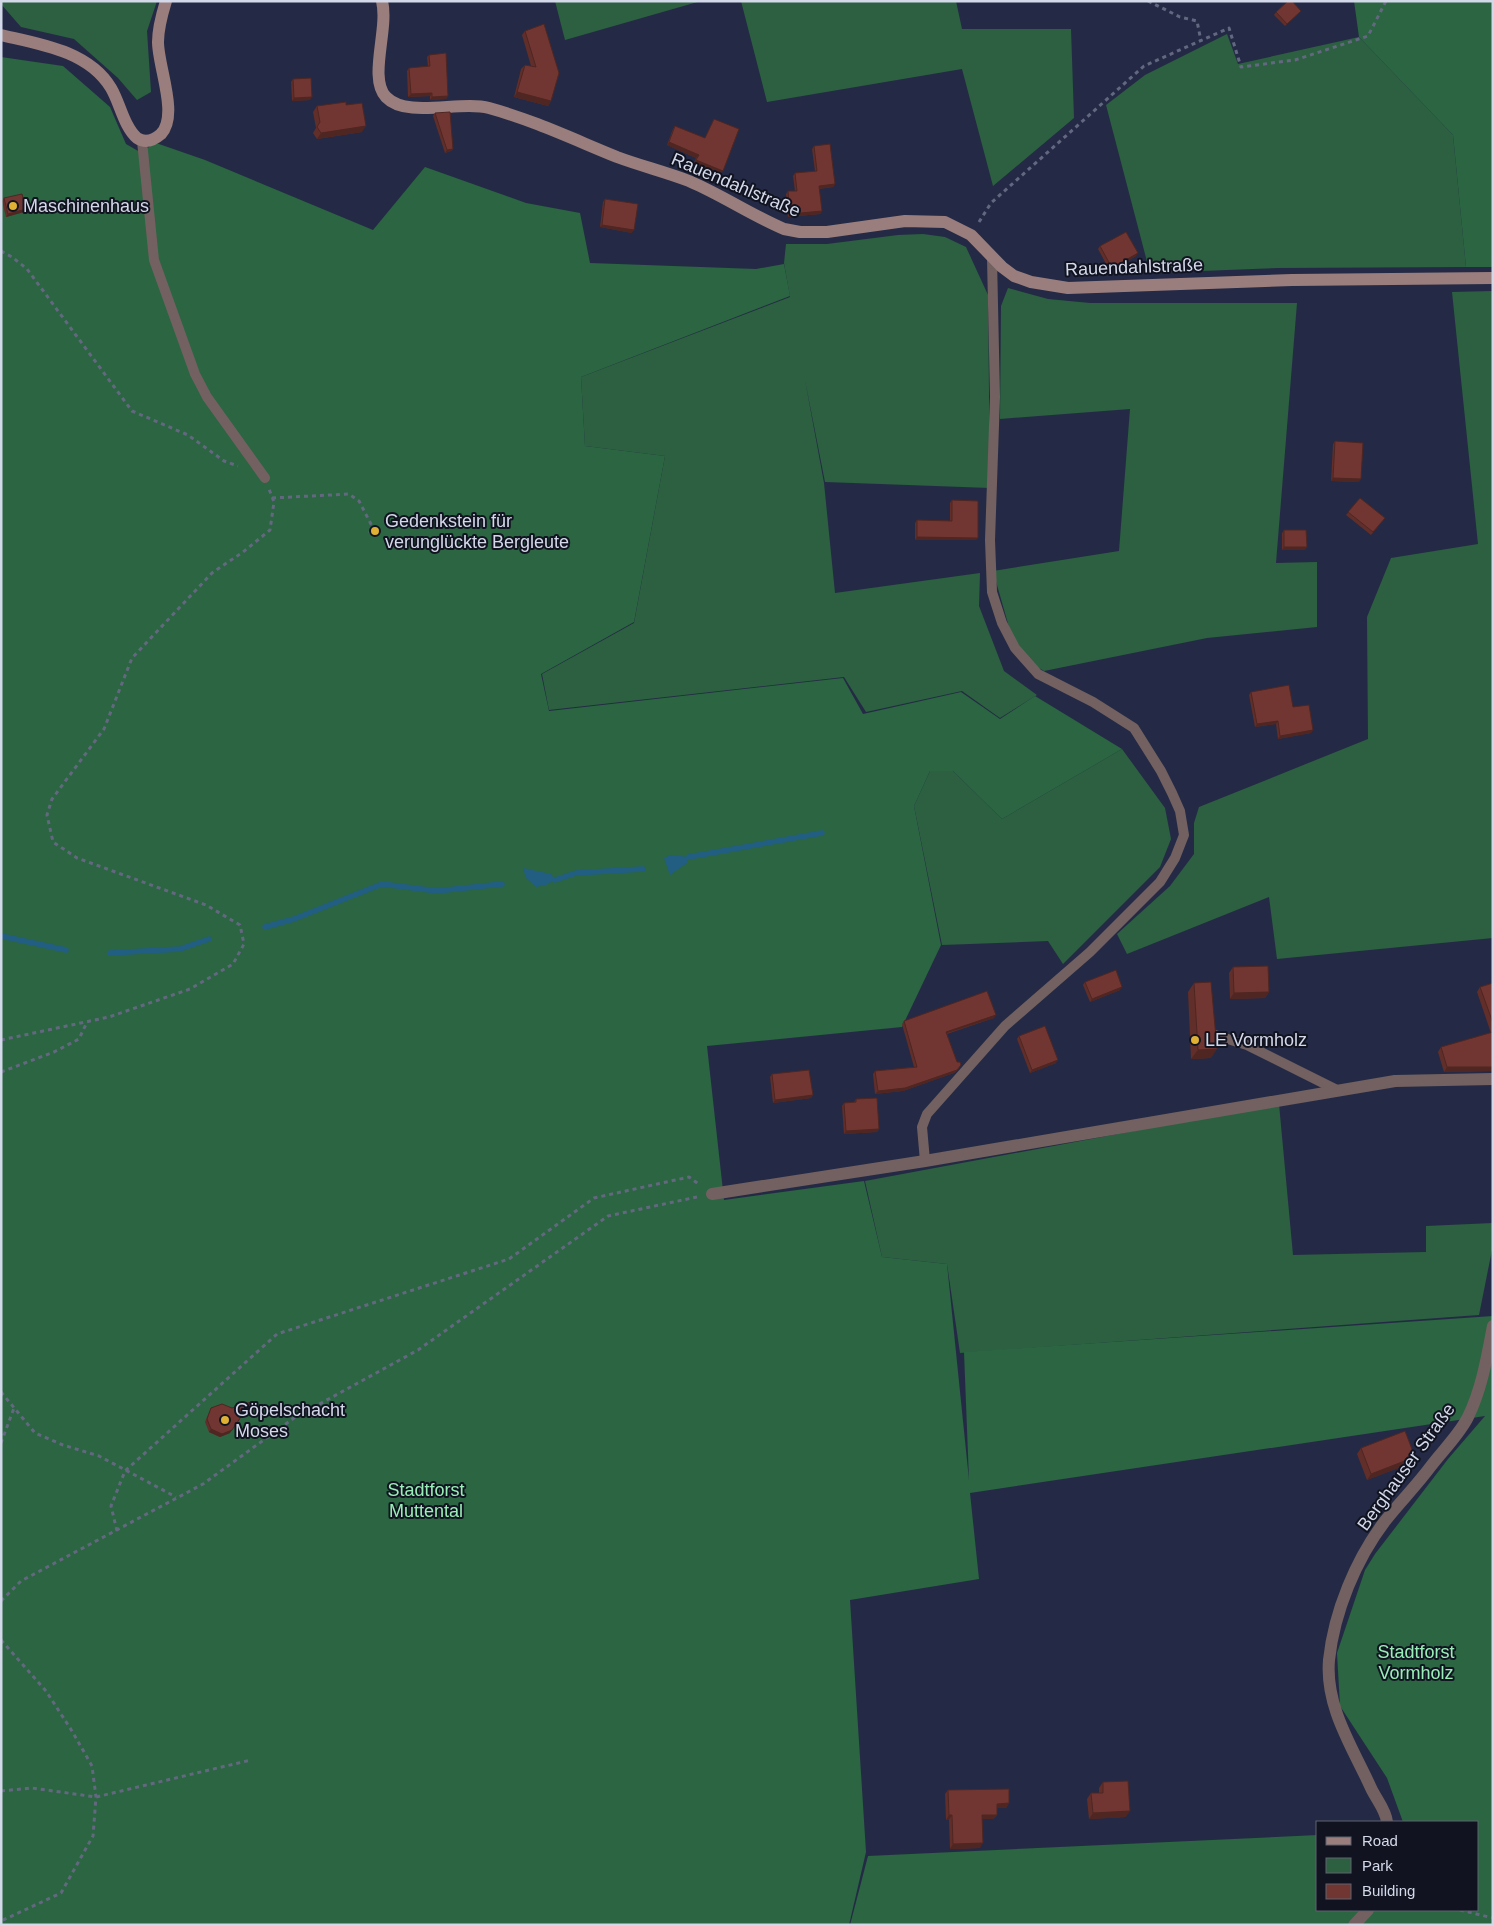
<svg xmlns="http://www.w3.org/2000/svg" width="1494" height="1926" font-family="Arial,sans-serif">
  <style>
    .green { fill: #2c6041 }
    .forest { fill: #2b6542 }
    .water { fill: #225e82 }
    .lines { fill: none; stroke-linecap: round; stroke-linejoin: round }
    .stream { stroke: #225e82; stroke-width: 5.5 }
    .path { stroke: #636880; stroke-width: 3; stroke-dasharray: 4 4; stroke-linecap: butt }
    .lane { stroke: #726160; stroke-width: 10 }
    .street { stroke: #726160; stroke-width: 12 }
    .secondary { stroke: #9a7e7d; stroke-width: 12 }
    .wall { fill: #612e2a }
    .shaded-wall { fill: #4f2622 }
    .building { fill: #713631; stroke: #4f2622 }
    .poi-dot { fill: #e0b034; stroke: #111420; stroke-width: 2 }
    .labels { text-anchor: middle; stroke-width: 4; stroke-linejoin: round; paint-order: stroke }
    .street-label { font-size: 18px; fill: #d4d9ea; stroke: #111420 }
    .poi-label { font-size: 18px; fill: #d4d9ea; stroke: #111420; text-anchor: start }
    .park-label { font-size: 18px; fill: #99efb7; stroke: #111420 }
  </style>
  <rect width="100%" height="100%" fill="#242a45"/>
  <g class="green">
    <polygon points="1,1 157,1 147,31 151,92 137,100 118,78 74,39 21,27 1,4"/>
    <polygon points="555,1 701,1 565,40"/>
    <polygon points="741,1 956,1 962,29 1071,29 1074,118 993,186 962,69 767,102"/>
    <polygon points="1227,34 1238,64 1359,37 1453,135 1466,267 1278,268 1150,273 1106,105 1145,75"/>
    <polygon points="923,234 945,237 966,247 988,295 990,488 825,482 805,380 824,483 835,593 980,573 979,606 1004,671 1037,695 1000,718 962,691 866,712 844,677 549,710 542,674 634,623 665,456 585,446 581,377 790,297 784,263 786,244 827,244 898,235"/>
    <polygon points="1008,288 1048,299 1090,303 1297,303 1276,563 1317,562 1317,627 1207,638 1044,671 1017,655 993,571 1119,551 1130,409 1000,419 1001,306"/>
    <polygon points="1493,291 1493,938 1277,959 1269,897 1127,954 1117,934 1170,886 1194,854 1194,823 1199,807 1368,739 1367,617 1391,558 1478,544 1452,292"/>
    <polygon points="1122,749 1165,808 1171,839 1160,867 1063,964 1048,941 942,945 914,806 930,771 953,771 1002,819"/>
    <polygon points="1279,1104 1293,1255 1426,1252 1426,1226 1493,1223 1493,1245 1479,1315 960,1353 947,1264 882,1257 865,1181"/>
  </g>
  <g class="forest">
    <polygon points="1354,1 1493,1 1493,267 1466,267 1453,135 1359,37"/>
    <polygon points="1,57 63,66 110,107 126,144 140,152 156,143 205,160 373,230 425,167 526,203 580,213 590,263 756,269 784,264 790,296 581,377 585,446 665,456 634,622 541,674 549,711 843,678 863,714 961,692 1000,719 1035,696 1122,749 1002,819 953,771 930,771 914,806 941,945 902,1027 707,1046 724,1200 864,1181 882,1257 947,1264 969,1480 964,1352 1493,1316 1493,1925 850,1925 868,1856 1318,1835 1318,1910 1478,1910 1478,1822 1403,1822 1387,1778 1340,1706 1337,1653 1365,1570 1375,1554 1448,1459 1485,1416 970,1493 979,1579 850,1600 866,1852 849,1925 1,1925"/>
  </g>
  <g class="water">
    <polygon points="671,855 689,857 687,863 670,875 664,858"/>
    <polygon points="523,868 551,874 555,880 546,885 536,887 526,878"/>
  </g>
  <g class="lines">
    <g class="stream">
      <polyline points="689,857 822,833"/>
      <polyline points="555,880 576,873 643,869"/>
      <polyline points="265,927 294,919 382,884 437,891 502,884"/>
      <polyline points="1,936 66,950"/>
      <polyline points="110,953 180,949 209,939"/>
    </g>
    <g class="path">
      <polyline points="1148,1 1180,17 1197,21 1201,41"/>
      <polyline points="979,222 991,203 1144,66 1229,28 1241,67 1295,60 1368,36 1386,1"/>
      <polyline points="1,251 12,257 27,269 132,411 188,435 224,461 238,466"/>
      <polyline points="272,498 349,494 359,501 373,528 379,530 375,535 370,532 373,528"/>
      <polyline points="1,1040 109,1017 190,989 233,964 244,944 240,925 206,905 77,858 53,842 47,815 52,799 104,729 132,658 212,573 243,552 270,530 274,502 269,489"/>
      <polyline points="1,1072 54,1052 79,1039 87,1022"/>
      <polyline points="1,1392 35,1433 63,1445 99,1456 176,1497"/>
      <polyline points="1,1443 14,1408"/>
      <polyline points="117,1531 111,1506 125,1471 277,1334 509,1259 594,1198 689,1177 700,1185"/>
      <polyline points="1,1601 21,1581 203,1484 294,1418 418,1350 608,1216 697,1197"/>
      <polyline points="1,1640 46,1691 72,1731 92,1766 96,1797 93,1836 61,1893 1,1921"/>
      <polyline points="1,1791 32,1788 96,1797 251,1760"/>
      <polyline points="1460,1910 1493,1918"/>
    </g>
    <g class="lane">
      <polyline points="142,141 154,260 195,374 207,397 265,478"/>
      <polyline points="1215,1035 1247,1045 1337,1090"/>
      <polyline points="925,1161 922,1127 927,1114 1005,1026 1090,952 1160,882 1175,858 1184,835 1180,811 1172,793 1161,771 1134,728 1093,702 1038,674 1015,648 1002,623 992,592 990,540 995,397 992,258"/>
    </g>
    <g class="street">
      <polyline points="712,1194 925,1161 1395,1081 1493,1079"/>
      <path d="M1387 1822C1386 1810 1376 1799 1371 1788 1353 1748 1325 1707 1329 1660 1334 1612 1356 1559 1385 1521 1400 1502 1417 1485 1431 1466 1443 1450 1459 1435 1468 1417 1482 1388 1487 1357 1493 1326"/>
      <polyline points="1354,1925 1368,1910"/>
    </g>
    <g class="secondary">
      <path d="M382 1C389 29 368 78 386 97 407 119 461 100 489 108 533 120 575 140 617 157 641 166 666 172 689 181 722 195 751 215 784 229L800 232H827L905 221 945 222 971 235 1002 267 1014 276 1031 282 1068 288 1292 280 1493 278"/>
      <path d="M1 35C40 44 89 51 111 88 120 103 124 127 137 138 146 144 154 140 161 134 179 115 158 67 158 42 158 28 162 14 166 1"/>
    </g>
  </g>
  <g class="wall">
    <polygon points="1301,11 1285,26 1274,15 1276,12"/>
    <polygon points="525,31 551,101 548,106 514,97 521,69 525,65 531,66 522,35"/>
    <polygon points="429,55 448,96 446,99 430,100 430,96 408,97 407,71 409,68 428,67 427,57"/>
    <polygon points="293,79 310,100 292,101 291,82"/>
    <polygon points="346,105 362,132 317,139 313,133 316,128 313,112 317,106"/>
    <polygon points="435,113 453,149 451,151 445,153 433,116"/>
    <polygon points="714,119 720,174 694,163 696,158 667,145 673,129 675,126 705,138"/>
    <polygon points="814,146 835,184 833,187 819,189 822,211 820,214 788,217 786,194 788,191 795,191 793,176 795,173 815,171 812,149"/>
    <polygon points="4,198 26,209 24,212 6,217 2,201"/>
    <polygon points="605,199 632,233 600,227 603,202"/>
    <polygon points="1100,246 1136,256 1110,271 1098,249"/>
    <polygon points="1335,441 1359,482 1331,481 1333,444"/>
    <polygon points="1360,498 1385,518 1371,535 1346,515"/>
    <polygon points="952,500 976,540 915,540 915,523 917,520 950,521 950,503"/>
    <polygon points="1284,530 1305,550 1282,550 1282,533"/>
    <polygon points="1251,692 1293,707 1311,733 1278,739 1276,724 1255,727 1249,695"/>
    <polygon points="1233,967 1269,992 1265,998 1230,999 1229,973"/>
    <polygon points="1085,982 1120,990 1090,1002 1083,985"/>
    <polygon points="1194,983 1211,1058 1191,1059 1188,992"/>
    <polygon points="1493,983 1493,1071 1444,1072 1438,1052 1441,1047 1491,1033 1477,992 1480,987"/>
    <polygon points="994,1018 947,1034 959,1068 954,1073 903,1091 875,1094 873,1074 875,1071 914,1067 902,1024 904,1021"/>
    <polygon points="1019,1036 1056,1063 1030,1073 1017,1039"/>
    <polygon points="772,1074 813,1095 811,1098 773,1103 770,1077"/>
    <polygon points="856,1099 879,1129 877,1132 844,1134 842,1106 844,1103 854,1102"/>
    <polygon points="211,1408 230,1433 220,1437 209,1432 205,1422"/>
    <polygon points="1361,1448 1411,1463 1367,1480 1357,1454"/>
    <polygon points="1103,1782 1126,1817 1089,1819 1087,1799 1091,1793 1099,1793 1099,1788"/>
    <polygon points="948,1790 1009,1803 1006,1808 997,1808 997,1815 993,1819 982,1819 980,1848 950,1849 949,1820 946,1820 945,1794"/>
  </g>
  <g class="shaded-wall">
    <polygon points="517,92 551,101 548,106 514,97"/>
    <polygon points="432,93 430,96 408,97 411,94"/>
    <polygon points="448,96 446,99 430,100 432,97"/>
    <polygon points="312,97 310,100 292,101 294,98"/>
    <polygon points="366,126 362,132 317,139 321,133"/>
    <polygon points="669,142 699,155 696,158 667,145"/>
    <polygon points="453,149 451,151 445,153 447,150"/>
    <polygon points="696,160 723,171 720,174 694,163"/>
    <polygon points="835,184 833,187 817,189 819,186"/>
    <polygon points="26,209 24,212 6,217 8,214"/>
    <polygon points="822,211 820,214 788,217 790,214"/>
    <polygon points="602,225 634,230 632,233 600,227"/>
    <polygon points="1138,253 1136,256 1110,271 1112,268"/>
    <polygon points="1333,478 1361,479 1359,482 1331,481"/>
    <polygon points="917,537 978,538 976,540 915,540"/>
    <polygon points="1284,547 1307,547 1305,550 1282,550"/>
    <polygon points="1278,721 1276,724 1255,727 1257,724"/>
    <polygon points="1313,730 1311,733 1278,739 1280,736"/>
    <polygon points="1122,987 1120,990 1090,1002 1092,999"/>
    <polygon points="1269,992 1265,998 1230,999 1234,993"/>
    <polygon points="996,1015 994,1018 944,1034 946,1032"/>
    <polygon points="1217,1049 1211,1058 1191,1059 1198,1050"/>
    <polygon points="1058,1060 1056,1063 1030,1073 1032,1070"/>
    <polygon points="961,1065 954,1073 903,1091 875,1094 878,1091"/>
    <polygon points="1447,1067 1493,1067 1493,1071 1444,1072"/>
    <polygon points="813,1095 811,1098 773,1103 775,1100"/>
    <polygon points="879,1129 877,1132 844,1134 846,1131"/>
    <polygon points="211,1429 232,1430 230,1433 220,1437 209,1432"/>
    <polygon points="1415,1457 1411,1463 1367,1480 1371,1474"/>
    <polygon points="1009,1803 1006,1808 993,1808 997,1804"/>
    <polygon points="1130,1811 1126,1817 1089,1819 1093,1813"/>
    <polygon points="949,1815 952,1815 949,1820 946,1820"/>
    <polygon points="982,1815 997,1815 993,1819 979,1819"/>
    <polygon points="983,1843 980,1848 950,1849 953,1844"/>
  </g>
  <g class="building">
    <polygon points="1288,1 1292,1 1301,11 1287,24 1276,12"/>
    <polygon points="544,24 559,73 551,101 517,92 525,65 536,67 525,31"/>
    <polygon points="446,53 448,96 432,97 432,93 411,94 409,68 430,66 429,55"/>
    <polygon points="311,78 312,97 294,98 293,79"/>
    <polygon points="346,102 346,105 362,103 366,126 321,133 317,127 320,122 317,106"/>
    <polygon points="450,112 453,149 447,150 435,113"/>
    <polygon points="714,119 739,129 723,171 696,160 699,155 669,142 675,126 705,138"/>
    <polygon points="830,144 835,184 819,186 822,211 790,214 788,191 797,191 795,173 817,171 814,146"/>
    <polygon points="22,194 26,209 8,214 4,198"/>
    <polygon points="605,199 638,204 634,230 602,225"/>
    <polygon points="1126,232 1138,253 1112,268 1100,246"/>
    <polygon points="1335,441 1363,443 1361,479 1333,478"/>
    <polygon points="1360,498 1385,518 1373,532 1348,512"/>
    <polygon points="952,500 978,501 978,538 917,537 917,520 952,521"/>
    <polygon points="1284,530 1306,530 1307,547 1284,547"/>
    <polygon points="1289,685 1293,707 1309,705 1313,730 1280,736 1278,721 1257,724 1251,692"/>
    <polygon points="1268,966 1269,992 1234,993 1233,967"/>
    <polygon points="1116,970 1122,987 1092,999 1085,982"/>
    <polygon points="1211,982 1217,1049 1198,1050 1194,983"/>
    <polygon points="1493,983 1493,1023 1480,987"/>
    <polygon points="987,991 996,1015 946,1032 957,1062 960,1062 961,1065 957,1070 905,1088 878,1091 875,1071 917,1067 904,1021"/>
    <polygon points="1045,1026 1058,1060 1032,1070 1019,1036"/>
    <polygon points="1493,1032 1493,1067 1447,1067 1441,1047"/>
    <polygon points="809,1070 813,1095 775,1100 772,1074"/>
    <polygon points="877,1098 879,1129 846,1131 844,1103 856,1102 856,1099"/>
    <polygon points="251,1402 232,1430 222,1434 211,1429 207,1419 211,1408 222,1404 232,1408"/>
    <polygon points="1405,1431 1415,1457 1371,1474 1361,1448"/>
    <polygon points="1128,1781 1130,1811 1093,1813 1091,1793 1103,1793 1103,1782"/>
    <polygon points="1009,1789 1009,1803 997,1804 997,1815 982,1815 983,1843 953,1844 952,1815 949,1815 948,1790"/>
  </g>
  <g class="poi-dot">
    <circle cx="13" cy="206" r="5"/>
    <circle cx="375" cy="531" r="5"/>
    <circle cx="1195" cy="1040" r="5"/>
    <circle cx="225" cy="1420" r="5"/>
  </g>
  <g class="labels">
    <g class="street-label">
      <text transform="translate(736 185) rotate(23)" y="6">Rauendahlstraße</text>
      <text transform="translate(1134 267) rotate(-2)" y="6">Rauendahlstraße</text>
      <text transform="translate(1406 1467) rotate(-54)" y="6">Berghauser Straße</text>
    </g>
    <g class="poi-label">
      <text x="23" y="212">Maschinenhaus</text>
      <text x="385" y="527">Gedenkstein für<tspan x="385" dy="21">verunglückte Bergleute</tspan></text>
      <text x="1205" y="1046">LE Vormholz</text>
      <text x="235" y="1416">Göpelschacht<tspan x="235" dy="21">Moses</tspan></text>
    </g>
    <g class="park-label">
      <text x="426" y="1496">Stadtforst<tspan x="426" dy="21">Muttental</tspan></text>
      <text x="1416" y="1658">Stadtforst<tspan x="1416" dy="21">Vormholz</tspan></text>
    </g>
  </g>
  <rect width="1494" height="1926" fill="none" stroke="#d4d9ea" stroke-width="5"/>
  <rect x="1316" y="1821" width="162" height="90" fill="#111420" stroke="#5f6371"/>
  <rect x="1326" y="1837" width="25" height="8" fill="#9a7e7d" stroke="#5f6371"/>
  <text x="1362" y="1846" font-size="15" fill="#d4d9ea">Road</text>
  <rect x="1326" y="1858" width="25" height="15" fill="#2c6041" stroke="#5f6371"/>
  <text x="1362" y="1871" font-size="15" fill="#d4d9ea">Park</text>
  <rect x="1326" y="1884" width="25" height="15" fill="#713631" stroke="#5f6371"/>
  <text x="1362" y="1896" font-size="15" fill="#d4d9ea">Building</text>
</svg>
